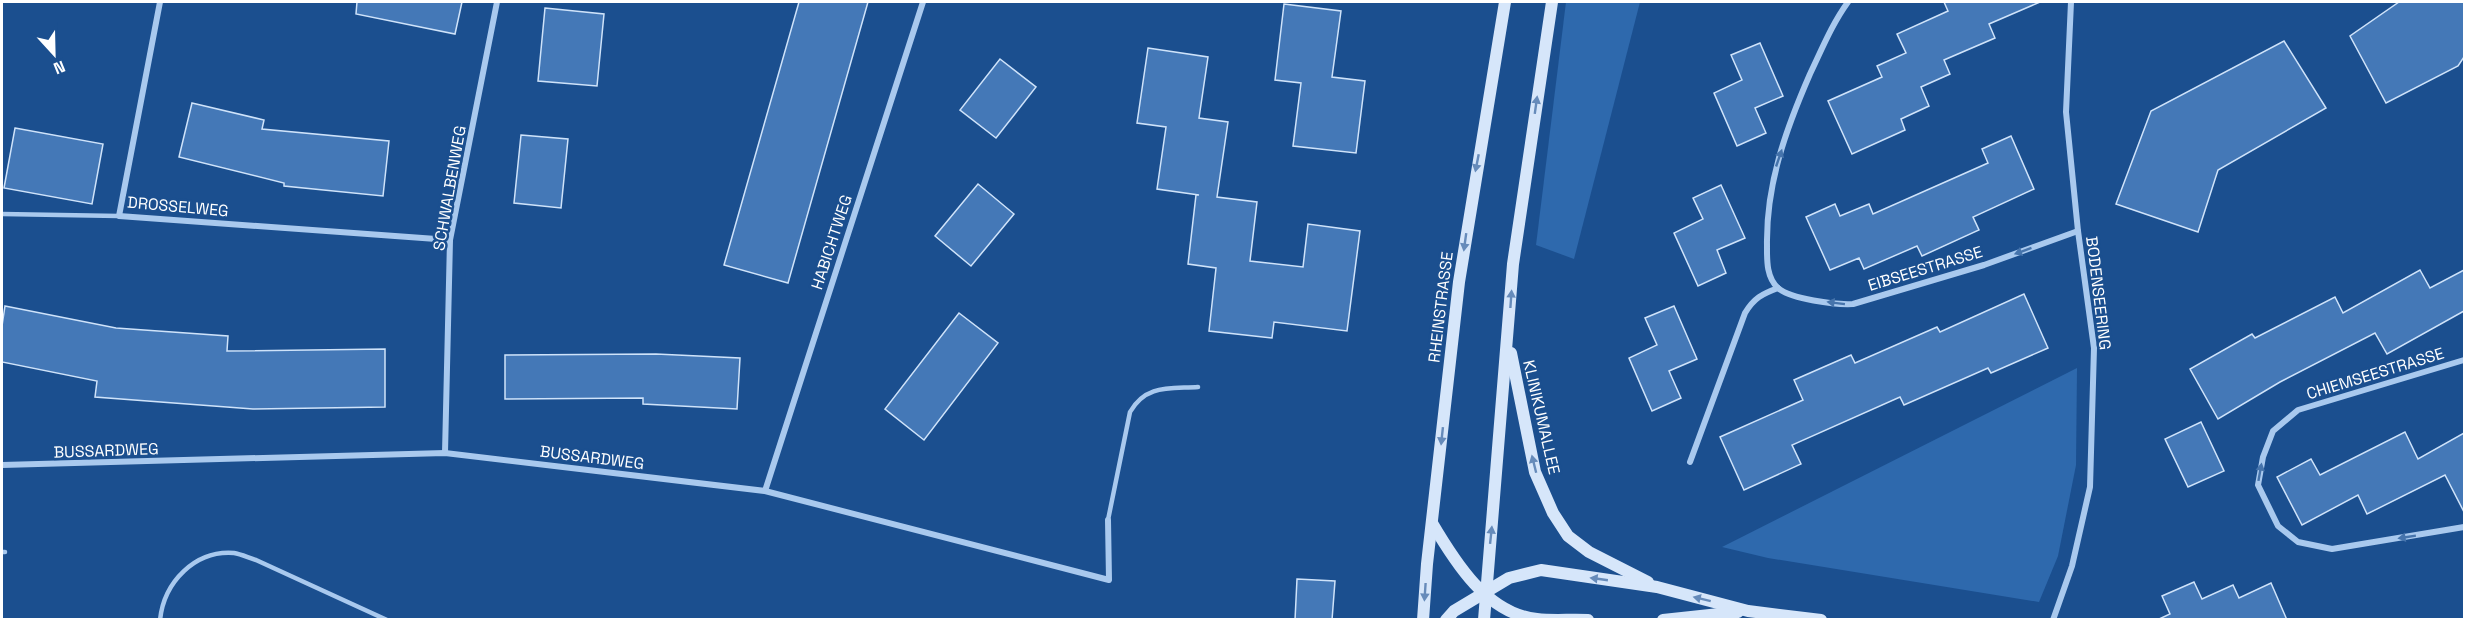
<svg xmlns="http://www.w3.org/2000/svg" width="2466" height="621" font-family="'Space Grotesk',sans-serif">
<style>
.green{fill:#2e69ad}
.building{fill:#4478b7;stroke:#cfe3fa;stroke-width:1.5}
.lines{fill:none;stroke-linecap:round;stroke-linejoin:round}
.lane{stroke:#a9c9ee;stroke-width:4.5}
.street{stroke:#a9c9ee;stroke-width:6}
.secondary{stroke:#d6e6fa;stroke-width:12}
.oneway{fill:#668bba}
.oneway2{fill:#4674ac}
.labels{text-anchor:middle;stroke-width:5;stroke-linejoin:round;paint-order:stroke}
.street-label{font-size:16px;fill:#fff;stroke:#1b4f8f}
</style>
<rect width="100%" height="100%" fill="#1b4f8f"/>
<g class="green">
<polygon points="1566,2 1640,2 1574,259 1536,245"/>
<polygon points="2077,368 2076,465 2058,556 2039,602 1768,558 1722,547"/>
</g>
<g class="building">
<polygon points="357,2 462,2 455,34 356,14"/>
<polygon points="799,2 868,2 788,283 724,265"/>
<polygon points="1944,2 2040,2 1989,24 1995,38 1944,60 1950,74 1921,87 1929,106 1901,119 1905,130 1852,154 1828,101 1882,77 1877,66 1906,53 1897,34 1948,11"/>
<polygon points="2399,2 2464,2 2464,57 2458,66 2386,103 2350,36"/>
<polygon points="1284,4 1341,11 1332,77 1365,81 1356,153 1293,146 1301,83 1275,80"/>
<polygon points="545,8 604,14 597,86 538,81"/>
<polygon points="2284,41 2326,108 2218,170 2198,232 2116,204 2151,111"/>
<polygon points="1760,43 1783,96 1755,108 1766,133 1737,146 1714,93 1742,80 1731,55"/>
<polygon points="1148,48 1208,57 1199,118 1228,122 1217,197 1257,202 1250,261 1303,267 1308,224 1360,231 1347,331 1274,322 1272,338 1209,331 1216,268 1188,264 1196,195 1199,195 1157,189 1166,127 1137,123"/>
<polygon points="1000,59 1036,87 996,138 960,110"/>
<polygon points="192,103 264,120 262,129 389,141 383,196 284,186 284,183 179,157"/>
<polygon points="15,128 103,144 92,204 4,188"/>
<polygon points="521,135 568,139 561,208 514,203"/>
<polygon points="2011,136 2034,189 1973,217 1979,230 1922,256 1917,246 1864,269 1859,258 1830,270 1806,217 1835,204 1840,216 1869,204 1873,214 1988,163 1982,149"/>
<polygon points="978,184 1014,214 971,266 935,236"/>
<polygon points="1721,185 1745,238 1717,250 1726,273 1698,286 1674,233 1703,219 1693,198"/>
<polygon points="2420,270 2430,288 2464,270 2464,311 2387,354 2375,333 2280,382 2218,419 2190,369 2252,334 2255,338 2335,297 2343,313"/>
<polygon points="2024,294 2048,348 1991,373 1988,368 1904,405 1900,397 1792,445 1801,464 1744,490 1720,437 1803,400 1794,380 1851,355 1855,363 1937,327 1940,332"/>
<polygon points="5,306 116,328 228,336 227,351 385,349 385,407 253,409 95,397 97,381 2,362 2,326"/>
<polygon points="1674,306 1697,359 1669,371 1681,398 1652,411 1629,358 1657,345 1645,318"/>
<polygon points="959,313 998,343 924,440 885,409"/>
<polygon points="656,354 740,358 737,409 643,404 643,398 505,399 505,355"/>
<polygon points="2201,422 2224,471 2188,487 2165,439"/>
<polygon points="2405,432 2418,459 2464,433 2464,512 2445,475 2367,514 2358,495 2302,525 2277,477 2311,459 2320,475"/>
<polygon points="1297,579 1335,581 1332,620 1295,620"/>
<polygon points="2194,582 2202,599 2233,585 2239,598 2271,583 2287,620 2157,620 2170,614 2162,596"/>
</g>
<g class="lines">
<g class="lane">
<polyline points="2,214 119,216"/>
<path d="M1108,520L1130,412C1146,384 1170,389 1198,387"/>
<polyline points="2,552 5,552"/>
<path d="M160,620C164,582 195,550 234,553C241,554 249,558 256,560L387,620"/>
</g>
<g class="street">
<polyline points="160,2 119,216 450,240"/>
<path d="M1848,2C1832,24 1822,49 1810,74C1786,129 1766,184 1767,245C1767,259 1766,277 1778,288C1791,299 1835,305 1853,304L1984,265L2078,231"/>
<polyline points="2464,360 2298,410 2273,431 2263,457 2258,485 2278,526 2298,542 2332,549 2464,527"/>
<polyline points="445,453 450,240 497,2"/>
<path d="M1690,462L1745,313C1754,298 1762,294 1778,288"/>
<polyline points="2,465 445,453 765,491 1109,580 1108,520"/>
<polyline points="765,491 923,2"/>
<polyline points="2053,620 2072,566 2090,487 2094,348 2078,231 2066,112 2071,2"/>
</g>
<g class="secondary">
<polyline points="1511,353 1535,472 1553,513 1568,536 1589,552 1648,582"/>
<path d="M1432,523C1455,562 1487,614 1537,619C1554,621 1571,619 1588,620"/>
<polyline points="1423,620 1427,564 1459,282 1505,2"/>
<polyline points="1446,620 1454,611 1509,578 1541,570 1657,587 1748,611 1821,620"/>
<polyline points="1484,620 1513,264 1552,2"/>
<polyline points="1663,620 1738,612"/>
</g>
</g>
<defs><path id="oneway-solid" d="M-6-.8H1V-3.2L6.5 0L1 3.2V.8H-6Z" transform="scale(1.5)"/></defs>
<g class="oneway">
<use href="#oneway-solid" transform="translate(1536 105) rotate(-82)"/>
<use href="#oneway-solid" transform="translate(1477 163) rotate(101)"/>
<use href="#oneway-solid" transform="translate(1465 242) rotate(98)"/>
<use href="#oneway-solid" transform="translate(1511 299) rotate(-86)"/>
<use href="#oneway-solid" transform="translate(1442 436) rotate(96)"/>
<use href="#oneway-solid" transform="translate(1534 464) rotate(-104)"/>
<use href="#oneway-solid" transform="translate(1491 535) rotate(-84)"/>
<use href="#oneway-solid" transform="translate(1599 579) rotate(-172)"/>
<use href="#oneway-solid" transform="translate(1425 592) rotate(94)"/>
<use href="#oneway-solid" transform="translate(1702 599) rotate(-166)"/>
</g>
<g class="oneway2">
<use href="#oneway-solid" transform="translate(1779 158) rotate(-71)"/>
<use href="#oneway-solid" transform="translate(2023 251) rotate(160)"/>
<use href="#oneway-solid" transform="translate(1836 303) rotate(-173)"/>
<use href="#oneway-solid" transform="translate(2260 472) rotate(-80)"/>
<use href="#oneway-solid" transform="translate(2407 537) rotate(171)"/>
</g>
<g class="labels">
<g class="street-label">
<text transform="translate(449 188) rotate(-80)" y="6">SCHWALBENWEG</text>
<text transform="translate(178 206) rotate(5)" y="6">DROSSELWEG</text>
<text transform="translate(831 242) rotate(-72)" y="6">HABICHTWEG</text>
<text transform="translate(1925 268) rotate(-17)" y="6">EIBSEESTRASSE</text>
<text transform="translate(2099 293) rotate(83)" y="6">BODENSEERING</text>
<text transform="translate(1440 307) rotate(-83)" y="6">RHEINSTRASSE</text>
<text transform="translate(2375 373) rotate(-17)" y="6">CHIEMSEESTRASSE</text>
<text transform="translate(1542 417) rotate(77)" y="6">KLINIKUMALLEE</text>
<text transform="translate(106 450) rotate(-2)" y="6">BUSSARDWEG</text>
<text transform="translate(592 457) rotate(7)" y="6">BUSSARDWEG</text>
</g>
</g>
<rect width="2466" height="621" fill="none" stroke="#ffffff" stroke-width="6"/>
<g transform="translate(54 54) rotate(158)" stroke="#1b4f8f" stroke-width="4.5" paint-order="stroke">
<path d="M0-4.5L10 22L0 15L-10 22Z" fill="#ffffff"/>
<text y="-9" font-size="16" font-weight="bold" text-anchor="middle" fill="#ffffff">N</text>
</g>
</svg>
